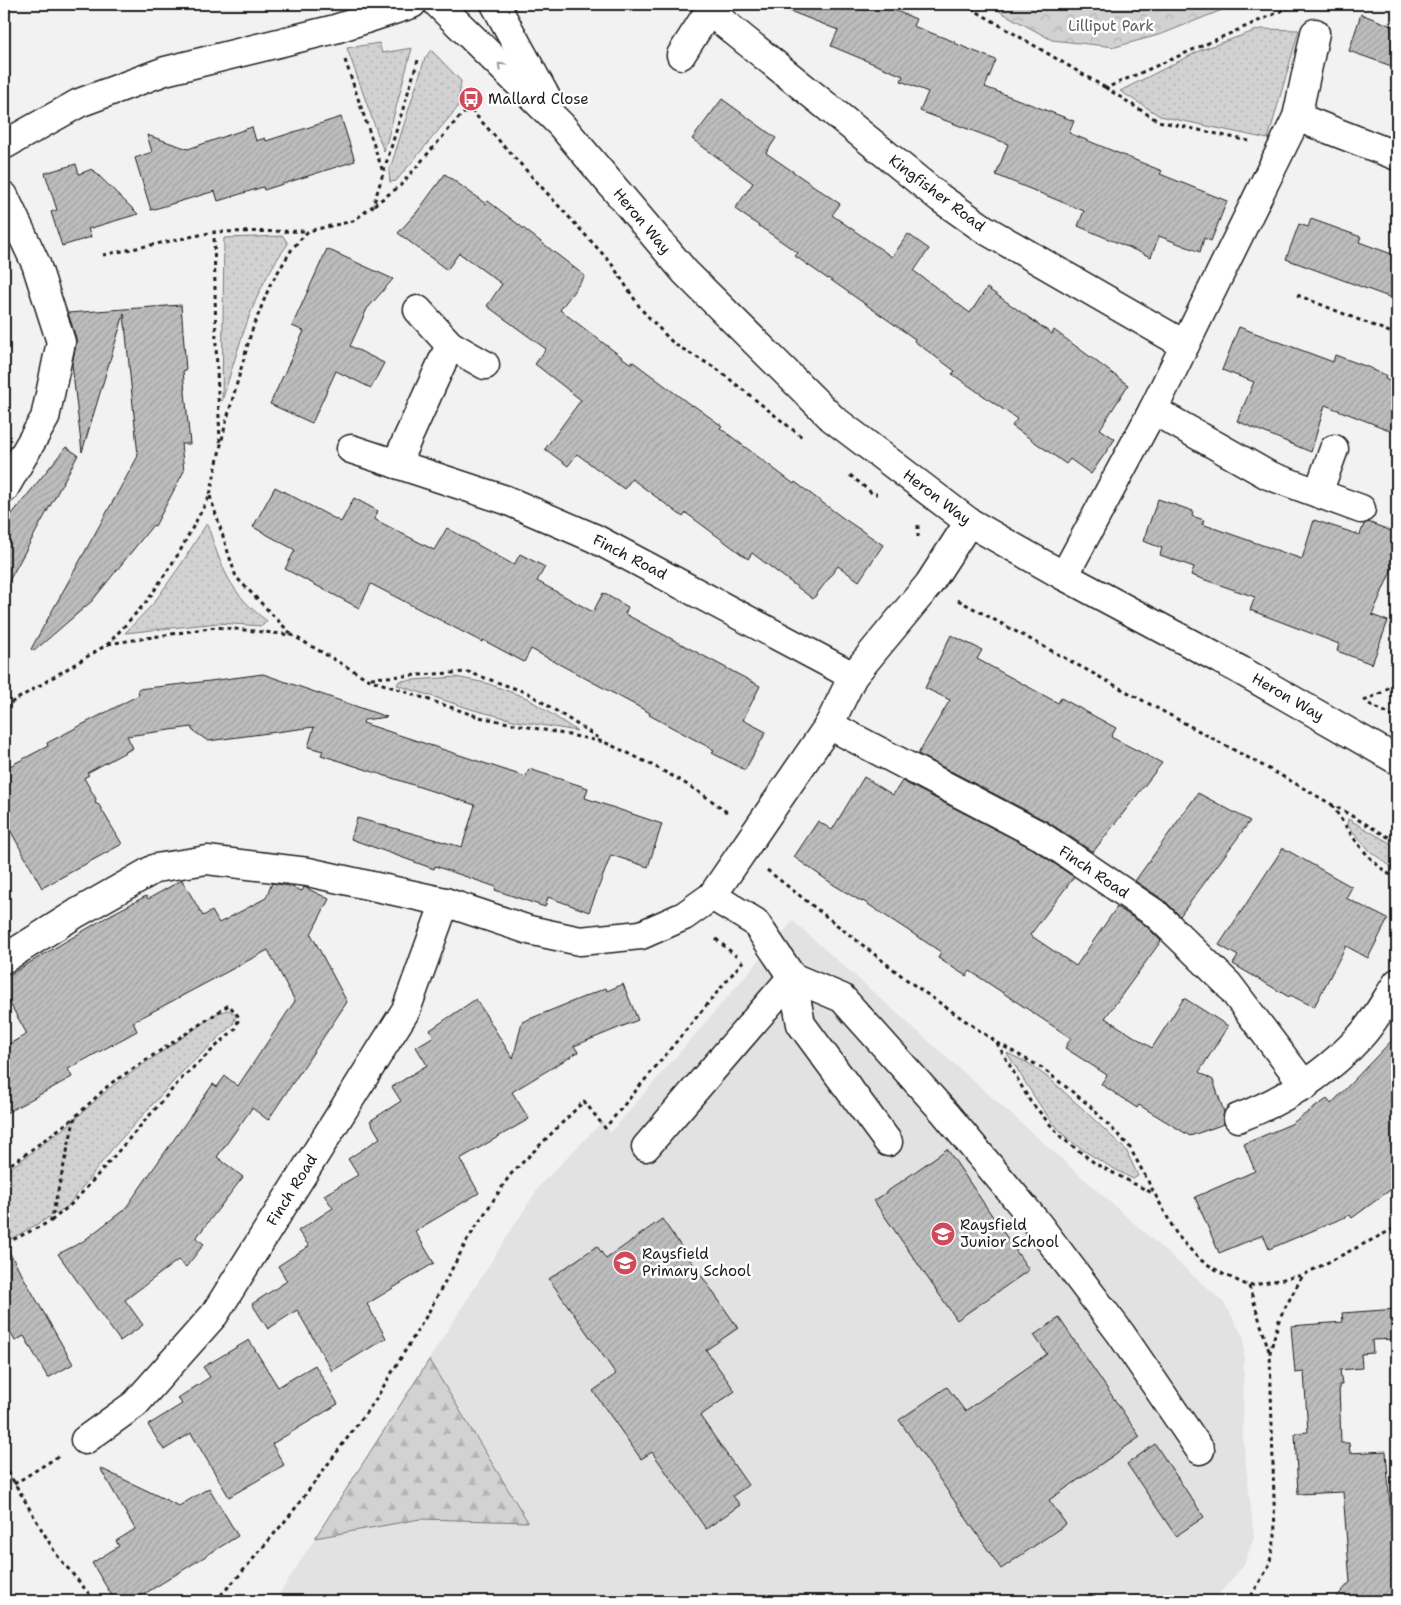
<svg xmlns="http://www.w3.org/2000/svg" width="1401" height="1605" font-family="'Shantell Sans',sans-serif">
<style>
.built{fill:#e2e2e2}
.grass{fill:url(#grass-dots);stroke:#777}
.forest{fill:url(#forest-firs);stroke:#777}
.park{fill:url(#park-crowns);stroke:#777}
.building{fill:url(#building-hatch);stroke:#1c1c1c}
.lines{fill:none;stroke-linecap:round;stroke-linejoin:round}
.minor-casing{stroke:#1c1c1c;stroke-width:31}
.path{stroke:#1c1c1c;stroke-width:3;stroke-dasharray:4 4;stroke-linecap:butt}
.minor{stroke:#fff;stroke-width:28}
.oneway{stroke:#999}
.labels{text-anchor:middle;stroke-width:5;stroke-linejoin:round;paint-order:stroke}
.park-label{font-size:15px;fill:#5c5c5c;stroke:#fff}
.poi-label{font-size:15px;fill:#1c1c1c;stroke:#fff;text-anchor:start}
.street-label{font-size:15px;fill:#1c1c1c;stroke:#fff}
</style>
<defs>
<pattern id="grass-dots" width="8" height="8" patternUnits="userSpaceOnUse" patternTransform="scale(1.25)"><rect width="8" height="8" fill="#d2d2d2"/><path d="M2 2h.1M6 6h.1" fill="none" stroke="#b4b4b4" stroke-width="1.8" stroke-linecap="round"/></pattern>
<pattern id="forest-firs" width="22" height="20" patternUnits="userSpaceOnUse" patternTransform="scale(1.25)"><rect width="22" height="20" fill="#d2d2d2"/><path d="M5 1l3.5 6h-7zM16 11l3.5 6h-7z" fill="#b4b4b4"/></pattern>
<pattern id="park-crowns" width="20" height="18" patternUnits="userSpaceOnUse" patternTransform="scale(1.25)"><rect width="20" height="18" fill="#d2d2d2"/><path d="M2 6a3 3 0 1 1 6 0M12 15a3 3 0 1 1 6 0" fill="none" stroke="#b4b4b4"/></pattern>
<pattern id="building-hatch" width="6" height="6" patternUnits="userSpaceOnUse" patternTransform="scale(1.25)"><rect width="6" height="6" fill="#bdbdbd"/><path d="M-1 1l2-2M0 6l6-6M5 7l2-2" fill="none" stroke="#a2a2a2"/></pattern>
</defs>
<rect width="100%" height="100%" fill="#f2f2f2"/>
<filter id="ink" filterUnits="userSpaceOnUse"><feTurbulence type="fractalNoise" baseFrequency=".02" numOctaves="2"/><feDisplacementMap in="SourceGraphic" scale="10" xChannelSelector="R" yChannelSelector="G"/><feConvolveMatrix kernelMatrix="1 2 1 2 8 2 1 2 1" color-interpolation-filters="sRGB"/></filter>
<g filter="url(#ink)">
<polygon class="built" points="793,921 1224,1303 1244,1338 1243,1438 1254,1537 1244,1565 1213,1601 275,1601 540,1185 603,1121 610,1133"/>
<g class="grass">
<polygon points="1260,29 1299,30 1268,139 1160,116 1120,91 1201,50"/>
<polygon points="379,43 382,53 412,48 384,152 347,48"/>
<polygon points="431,50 461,81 458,107 396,181 390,182 389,172 425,58"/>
<path d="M283,236L288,244C253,289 239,347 222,401L224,238Z"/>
<path d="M207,523C221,566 229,593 267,621L262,626L218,623L125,633L153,604L182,563Z"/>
<polygon points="456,677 486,683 527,698 577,731 517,721 474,710 397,685 399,681"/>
<polygon points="1348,819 1397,847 1397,871 1371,852 1347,825"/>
<polygon points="229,1010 236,1015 233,1024 181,1073 112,1149 67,1207 4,1243 4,1173 67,1126 111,1087 219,1012"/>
<path d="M1007,1053L1028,1063L1051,1080L1085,1111L1126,1150L1138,1176L1133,1179C1112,1168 1085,1153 1067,1138C1044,1117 1024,1079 1007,1053Z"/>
</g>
<polygon class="forest" points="429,1360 528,1522 420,1519 315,1538"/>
<polygon class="park" points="986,4 1237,4 1162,34 1115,47 1052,40"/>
<g class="building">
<polygon points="777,4 879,4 916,19 913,26 955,42 954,43 996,60 985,87 1074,121 1069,133 1162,171 1160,174 1227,201 1211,241 1204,238 1200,252 1159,236 1151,257 1078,226 1084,211 996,175 1008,144 920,111 928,92 901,81 903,76 831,46 838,30 777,6"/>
<polygon points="1361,14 1397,28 1397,68 1349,51"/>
<polygon points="722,99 776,138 766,153 840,204 832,215 892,257 908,234 929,249 914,271 970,313 987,288 1052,334 1054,330 1128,385 1100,429 1115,439 1091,474 1070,459 1066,464 1012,426 1017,419 952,374 955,371 914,341 915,339 828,278 828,279 795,256 798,253 735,209 753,183 692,139"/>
<polygon points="341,117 355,161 264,190 263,187 218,201 215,191 151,210 135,158 152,152 147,135 188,149 252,127 256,141 265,138 266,141"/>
<polygon points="76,164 79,174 92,169 138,214 88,229 91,237 62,246 51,212 57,210 45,173"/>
<polygon points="445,174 486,204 488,201 585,276 560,310 631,364 632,361 692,406 693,405 722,426 720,428 794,484 795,482 843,518 883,545 859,581 838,566 813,599 752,553 748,559 686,513 683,517 632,479 624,489 577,454 568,466 545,449 581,400 535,364 546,349 487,306 502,284 459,253 447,270 398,233 417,212"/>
<polygon points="1311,219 1361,237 1359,242 1397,256 1397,300 1286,259 1299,224 1308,227"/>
<polygon points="327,249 393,279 367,309 350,346 384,363 371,388 336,371 312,423 270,404 304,331 292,326"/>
<polygon points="181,305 186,370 183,371 190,444 181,444 184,471 155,526 153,525 92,601 34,651 31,649 138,456 124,314 82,452 72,364 76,345 76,338 68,313"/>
<polygon points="1239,327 1333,362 1335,355 1373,369 1372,370 1386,375 1385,379 1397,384 1397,433 1325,405 1311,452 1237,421 1254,382 1222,370"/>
<polygon points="66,447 78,455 4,590 4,524"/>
<polygon points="275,487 341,522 354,498 378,511 374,519 434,550 447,528 514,565 520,554 545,567 537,581 593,612 603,593 628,607 625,614 760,686 743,720 766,732 745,770 712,753 714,750 649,715 650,713 531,649 524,662 483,640 482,642 371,584 359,608 285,569 295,550 253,527"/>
<polygon points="1158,499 1193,511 1192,516 1204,520 1202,524 1302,559 1314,520 1360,535 1364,524 1368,522 1397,533 1397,557 1372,615 1388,621 1372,664 1337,651 1339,644 1250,610 1255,597 1191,575 1194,567 1160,555 1162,548 1143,541"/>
<polygon points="951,635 982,650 977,659 1058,703 1061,698 1116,728 1111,737 1162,763 1093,852 1048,822 918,754 950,700 925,688"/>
<polygon points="263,674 387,717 364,720 363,723 526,777 529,769 560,779 588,788 585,798 662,824 648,867 611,855 589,912 548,897 545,907 495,890 496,887 435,866 434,869 351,839 357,818 462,847 475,805 321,755 323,751 308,747 314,727 208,741 192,730 192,727 127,736 133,748 87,773 89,775 84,778 96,799 95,803 99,805 122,844 42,888 4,819 4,769 48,746 47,743 139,695 138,689 210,681"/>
<polygon points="864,777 893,795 902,781 1033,849 1074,877 1030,935 1076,966 1117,907 1146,926 1161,941 1105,1018 1152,1048 1184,998 1228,1026 1199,1072 1213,1080 1224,1112 1223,1116 1224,1124 1190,1136 1139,1105 1137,1108 1101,1084 1107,1075 1065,1048 1071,1038 970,971 966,976 938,958 941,952 863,901 862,902 834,885 794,857 818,821 832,830"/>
<polygon points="1198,793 1250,821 1180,916 1165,901 1135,881"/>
<polygon points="1283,848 1352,887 1346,898 1388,919 1368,958 1346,946 1314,1007 1290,995 1289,997 1233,964 1238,956 1219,945"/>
<polygon points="182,880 203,916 212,911 219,923 266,898 272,883 289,886 302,891 304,887 329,899 311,934 347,1002 268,1120 252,1108 217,1157 243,1177 196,1238 204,1244 186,1267 178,1260 125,1300 143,1325 120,1341 58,1254 82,1242 125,1209 213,1084 217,1087 225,1076 238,1086 295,1001 268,950 133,1022 137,1031 68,1069 72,1077 4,1114 4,1047 27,1034 4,993 4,978 112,914 146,896 148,899"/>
<polygon points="623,984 638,1020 574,1046 578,1052 512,1092 529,1119 460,1159 479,1193 415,1231 434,1263 367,1304 386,1338 332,1371 297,1310 268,1329 252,1304 287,1281 278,1266 309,1246 298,1231 333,1208 324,1195 358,1175 348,1159 380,1138 370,1121 401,1101 392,1087 427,1065 416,1047 434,1036 430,1030 476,999 513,1059 522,1022 606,988 607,991"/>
<polygon points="1397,1035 1397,1185 1352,1218 1350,1215 1269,1249 1263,1235 1219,1253 1195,1197 1255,1171 1244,1144 1291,1124 1327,1099 1331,1104"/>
<polygon points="947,1149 1029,1270 957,1320 874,1201"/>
<polygon points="662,1219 738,1328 706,1350 735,1391 700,1416 748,1485 733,1496 740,1505 706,1529 652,1452 641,1459 593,1391 616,1374 549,1279 597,1246 606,1259"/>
<polygon points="4,1243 73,1364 48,1378 24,1336 15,1341 4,1321"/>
<polygon points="1397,1309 1397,1339 1372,1340 1373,1353 1361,1354 1362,1368 1340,1370 1342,1385 1339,1385 1341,1443 1349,1443 1350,1453 1386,1451 1394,1560 1397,1559 1397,1601 1333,1601 1350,1582 1343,1492 1298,1494 1295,1433 1308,1432 1304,1372 1295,1373 1291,1326 1343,1322 1342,1313"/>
<polygon points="1059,1318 1140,1437 1049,1500 1066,1524 1001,1569 899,1420 947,1387 965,1411 1047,1354 1034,1335"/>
<polygon points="249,1340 278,1387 315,1365 338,1404 272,1444 284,1465 229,1497 191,1433 164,1450 148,1425 182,1404 178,1398 210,1377 203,1367"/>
<polygon points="1155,1444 1204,1517 1176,1536 1127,1464"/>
<polygon points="100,1468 179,1506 209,1488 238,1536 133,1601 115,1601 92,1563 119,1546 116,1541 135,1529"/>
</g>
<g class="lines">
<defs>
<g id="minor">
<polyline points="438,4 561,125 685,272 832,418 969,522 1064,576 1240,670 1397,760"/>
<polyline points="495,4 547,99"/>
<polyline points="709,11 940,198 984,229 1185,345"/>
<polyline points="681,55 709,11 712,4"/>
<polyline points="1297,117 1397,156"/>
<polyline points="4,145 79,103 165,71 335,29 412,4"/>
<polyline points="4,196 36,264 61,342 45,418 4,489"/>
<polyline points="450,345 485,365"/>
<polyline points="1153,410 1268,475 1361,509"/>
<polyline points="351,449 506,500 594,538 853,676"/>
<polyline points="396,464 450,345 418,310"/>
<polyline points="1318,493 1334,449"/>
<polyline points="1064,576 1153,410 1297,117 1315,33"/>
<polyline points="829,725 1041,836 1156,914 1228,984 1305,1086"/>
<polyline points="712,896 755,922 792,977 801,1024 888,1142"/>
<polyline points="4,959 77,913 156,868 207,860 308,872 445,902 529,930 580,941 641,935 684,916 712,896 829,725 853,676 929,584 969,522"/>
<polyline points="792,977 842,998 945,1113 1037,1223 1121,1334 1200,1450"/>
<path d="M1238,1118C1285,1100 1326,1074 1360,1037C1375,1021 1385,1001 1397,983"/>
<polyline points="646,1147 792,977"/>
<polyline points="85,1440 135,1404 214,1315 406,1010 445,902"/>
</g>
</defs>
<use href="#minor" class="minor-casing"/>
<g class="path">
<polyline points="964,4 1106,88"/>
<polyline points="345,60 383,172"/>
<polyline points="471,110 611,263 641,309 674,344 717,369 802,437"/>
<polyline points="1249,141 1158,121 1106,88 1297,4"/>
<polyline points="374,205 400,186 462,114 471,110 471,99"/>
<polyline points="103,255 214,232"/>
<polyline points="1297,295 1397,335"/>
<polyline points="220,442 216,345 214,232 308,231"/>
<polyline points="850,475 873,494 877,494"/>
<polyline points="210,496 236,577 292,635"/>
<polyline points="918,525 918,539"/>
<polyline points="958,600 1291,781 1397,842"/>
<path d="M108,644L216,627L292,635L368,679L479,717L604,742C646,761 694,785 729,814"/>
<polyline points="371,678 468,672 528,693 600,739"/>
<polyline points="1364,701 1385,691 1397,677"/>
<polyline points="1369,704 1397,718"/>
<polyline points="4,707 108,644 148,600 179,553 210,495 225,426 251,333 270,285 292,249 308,231 353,221 373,206 418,60"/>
<path d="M1332,805C1349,832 1368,863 1397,879"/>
<polyline points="767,870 911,983 996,1042 1042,1068 1089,1105 1129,1146 1177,1235 1199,1259 1223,1274 1249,1286 1303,1275"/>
<polyline points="716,939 736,956"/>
<polyline points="997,1043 1030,1101 1061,1137 1096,1164 1154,1194"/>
<polyline points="4,1168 19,1159 75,1117 51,1221 4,1244"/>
<polyline points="51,1221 74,1202 183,1077 236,1028 239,1017 229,1005 110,1084 75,1117"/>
<polyline points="1249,1286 1269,1351"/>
<polyline points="4,1465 56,1554 95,1601"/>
<polyline points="14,1484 59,1456"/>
<polyline points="215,1601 237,1578 291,1514 374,1402 427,1315 468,1239 510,1175 584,1101 605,1128 743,961"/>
<polyline points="1245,1601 1250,1598 1269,1566 1275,1537 1270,1352 1280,1317 1303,1275 1397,1227"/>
</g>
<use href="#minor" class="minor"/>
</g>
<defs><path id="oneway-chevron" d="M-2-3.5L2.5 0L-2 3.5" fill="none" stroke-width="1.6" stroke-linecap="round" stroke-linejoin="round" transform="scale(1.25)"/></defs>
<use class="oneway" href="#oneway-chevron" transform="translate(501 66) rotate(-136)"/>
</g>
<defs>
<symbol id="bus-disc" viewBox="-11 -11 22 22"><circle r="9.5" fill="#d1495b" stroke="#fff"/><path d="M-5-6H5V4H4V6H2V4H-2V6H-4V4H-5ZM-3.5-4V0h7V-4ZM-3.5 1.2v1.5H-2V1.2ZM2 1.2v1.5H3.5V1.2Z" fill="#fff"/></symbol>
<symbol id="school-disc" viewBox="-11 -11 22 22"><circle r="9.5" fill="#d1495b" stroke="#fff"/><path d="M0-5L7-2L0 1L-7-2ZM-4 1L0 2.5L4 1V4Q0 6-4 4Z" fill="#fff"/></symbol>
</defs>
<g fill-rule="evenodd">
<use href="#bus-disc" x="457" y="85" width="28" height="28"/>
<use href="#school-disc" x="929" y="1220" width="28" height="28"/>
<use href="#school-disc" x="611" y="1249" width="28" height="28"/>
</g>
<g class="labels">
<g class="park-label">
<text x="1111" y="31">Lilliput Park</text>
</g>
<g class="poi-label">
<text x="488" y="104">Mallard Close</text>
<text x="960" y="1230">Raysfield<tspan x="960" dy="17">Junior School</tspan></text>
<text x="642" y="1259">Raysfield<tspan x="642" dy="17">Primary School</tspan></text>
</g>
<g class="street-label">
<text transform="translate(937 193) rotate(37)" y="5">Kingfisher Road</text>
<text transform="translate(642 221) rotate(50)" y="5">Heron Way</text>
<text transform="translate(937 497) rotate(37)" y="5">Heron Way</text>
<text transform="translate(630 557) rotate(27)" y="5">Finch Road</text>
<text transform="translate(1288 697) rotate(30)" y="5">Heron Way</text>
<text transform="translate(1094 872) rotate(34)" y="5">Finch Road</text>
<text transform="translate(292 1190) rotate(-58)" y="5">Finch Road</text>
</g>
</g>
<rect width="1401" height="1605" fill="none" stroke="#fff" stroke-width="20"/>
<rect x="10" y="10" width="1381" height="1585" fill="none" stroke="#1c1c1c" stroke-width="2" filter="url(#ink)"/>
</svg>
